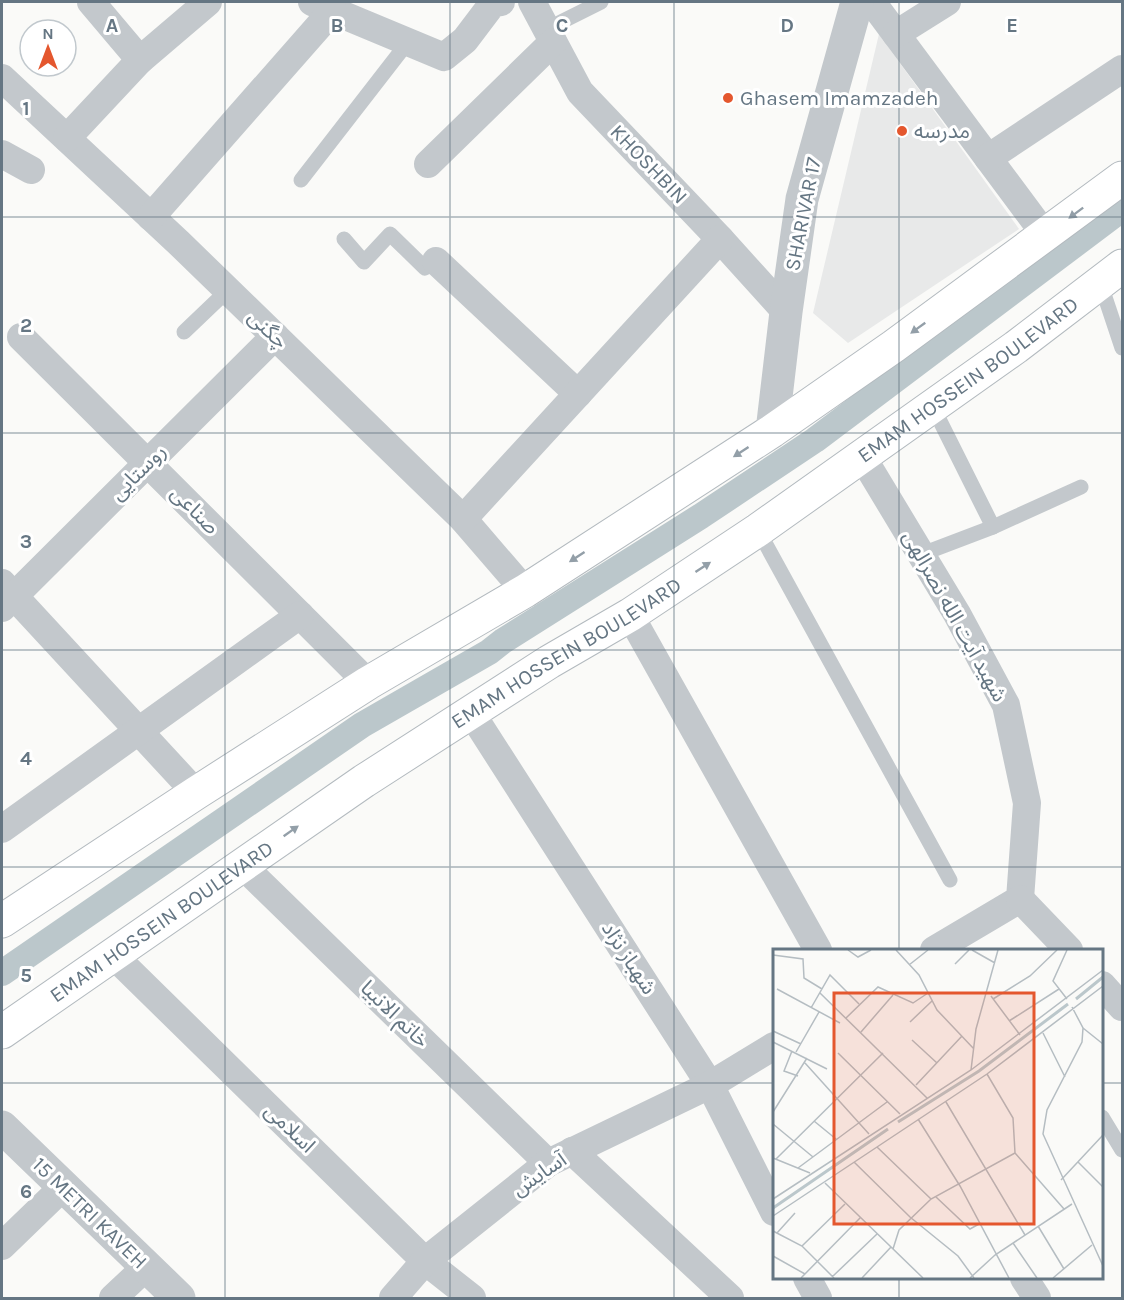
<svg xmlns="http://www.w3.org/2000/svg" width="1124" height="1300" font-family="Karla,'Noto Sans Arabic',sans-serif">
<style>
.built{fill:#e8e9e9}
.lines{fill:none;stroke-linecap:round;stroke-linejoin:round}
.canal{stroke:#bbc7cb;stroke-width:26}
.secondary-casing{stroke:#b3babf;stroke-width:35}
.service{stroke:#c3c8cc;stroke-width:15}
.minor{stroke:#c3c8cc;stroke-width:28}
.tertiary{stroke:#c3c8cc;stroke-width:33}
.secondary{stroke:#fff;stroke-width:33}
.oneway{fill:#939fa8}
.grid{fill:none;stroke:#657683;stroke-width:1.5;stroke-opacity:0.55}
.poi-dot{fill:#e4572e;stroke:#fff;stroke-width:2}
.labels{text-anchor:middle;stroke-width:6;stroke-linejoin:round;paint-order:stroke}
.poi-label{font-size:21px;fill:#657683;stroke:#fff;text-anchor:start}
.street-label{font-size:21px;fill:#657683;stroke:#fff}
.inset-river{fill:none;stroke:#bbc7cb;stroke-width:3}
.inset-road{fill:none;stroke:#b5bdc2;stroke-width:1.5}
.view{fill:#e4572e;fill-opacity:0.15;stroke:#e4572e;stroke-width:3}
.inset-edge{fill:none;stroke:#657683;stroke-width:3}
.grid-label{font-size:20px;text-anchor:middle;font-weight:bold;fill:#657683;stroke:#fff;stroke-width:6;stroke-linejoin:round;paint-order:stroke}
</style>
<rect width="100%" height="100%" fill="#fafaf8"/>
<polygon class="built" points="879,34 1019,229 848,343 813,313"/>
<g class="lines">
<polyline class="canal" points="2,973 362,725 489,652 503,641 701,516 815,440 1122,209"/>
<defs>
<g id="secondary">
<polyline points="2,921 196,793 368,683 525,591 772,431 894,346 1122,178"/>
<path id="s1" d="M2,1032L364,781L549,662L630,615L758,530L1016,347L1122,266"/>
</g>
</defs>
<use href="#secondary" class="secondary-casing"/>
<g class="service">
<polyline points="547,29 601,2"/>
<polyline points="301,180 408,42"/>
<polyline points="344,239 364,262 390,234 425,268 436,261"/>
<polyline points="1100,282 1122,348"/>
<polyline points="184,332 228,290"/>
<polyline points="933,407 993,527"/>
<polyline points="758,530 950,880"/>
<polyline points="922,554 993,527 1081,487"/>
<polyline points="1102,1117 1122,1150"/>
</g>
<g class="minor">
<polyline points="91,2 140,60"/>
<polyline points="312,2 444,57 465,40 493,3 501,2"/>
<polyline points="532,2 580,92 720,239 786,312"/>
<polyline points="872,2 1046,236"/>
<polyline points="896,34 947,2"/>
<polyline points="2,78 179,243 463,519 525,591"/>
<polyline points="67,138 140,60 208,2"/>
<polyline points="2,154 31,170"/>
<polyline points="988,158 1122,69"/>
<polyline points="428,164 553,42"/>
<polyline points="151,217 333,10"/>
<polyline points="436,261 578,394"/>
<polyline points="21,337 368,683"/>
<polyline points="863,458 957,614 1006,705 1027,803 1020,899 934,950"/>
<polyline points="463,519 720,239"/>
<polyline points="2,583 196,793"/>
<polyline points="2,608 275,336"/>
<polyline points="630,615 818,950"/>
<polyline points="470,711 710,1085 774,1212"/>
<polyline points="2,829 300,615"/>
<polyline points="242,865 548,1163"/>
<polyline points="1020,899 1069,950"/>
<polyline points="112,954 425,1261 472,1298"/>
<polyline points="1102,985 1122,1007"/>
<polyline points="572,1151 730,1298"/>
<polyline points="2,1246 63,1187"/>
<polyline points="807,1278 818,1298"/>
<polyline points="1024,1278 1037,1298"/>
<polyline points="113,1298 146,1267"/>
<polyline points="393,1298 425,1261 548,1163 710,1085 774,1046"/>
</g>
<g class="tertiary">
<polyline points="772,431 786,312 802,199 857,2"/>
<polyline points="2,1127 179,1298"/>
</g>
<use href="#secondary" class="secondary"/>
</g>
<defs><path id="oneway-solid" d="M-6-.8H1V-3.2L6.5 0L1 3.2V.8H-6Z" transform="scale(1.5)"/></defs>
<g class="oneway">
<use href="#oneway-solid" transform="translate(1076 213) rotate(143)"/>
<use href="#oneway-solid" transform="translate(918 328) rotate(144)"/>
<use href="#oneway-solid" transform="translate(741 452) rotate(147)"/>
<use href="#oneway-solid" transform="translate(577 557) rotate(147)"/>
<use href="#oneway-solid" transform="translate(703 567) rotate(-33)"/>
<use href="#oneway-solid" transform="translate(291 831) rotate(-35)"/>
</g>
<path class="grid" d="M225,2V1298M450,2V1298M674,2V1298M899,2V950M2,217H1122M2,433H1122M2,650H1122M2,867H1122M2,1083H774M1102,1083H1122M899,1278V1298"/>
<g class="poi-dot">
<circle cx="728" cy="98" r="6"/>
<circle cx="902" cy="131" r="6"/>
</g>
<g class="labels">
<g class="poi-label">
<text x="740" y="105">Ghasem Imamzadeh</text>
<text x="914" y="138">مدرسه</text>
</g>
<g class="street-label">
<text transform="translate(649 164) rotate(46)" y="7">KHOSHBIN</text>
<text transform="translate(803 214) rotate(-79)" y="7">SHARIVAR 17</text>
<text transform="translate(268 329) rotate(44)" y="7">چگنی</text>
<text dy="7" stroke="none"><textPath href="#s1" startOffset="1166">EMAM HOSSEIN BOULEVARD</textPath></text>
<text transform="translate(138 472) rotate(-45)" y="7">روستایی</text>
<text transform="translate(195 510) rotate(45)" y="7">صناعی</text>
<text transform="translate(955 616) rotate(61)" y="7">شهید آیت الله نصرالهی</text>
<text dy="7" stroke="none"><textPath href="#s1" startOffset="680">EMAM HOSSEIN BOULEVARD</textPath></text>
<text dy="7" stroke="none"><textPath href="#s1" startOffset="194">EMAM HOSSEIN BOULEVARD</textPath></text>
<text transform="translate(629 958) rotate(57)" y="7">شهباز نژاد</text>
<text transform="translate(395 1014) rotate(44)" y="7">خاتم الانبیا</text>
<text transform="translate(290 1128) rotate(44)" y="7">اسلامی</text>
<text transform="translate(539 1174) rotate(-34)" y="7">آسایش</text>
<text transform="translate(90 1213) rotate(44)" y="7">15 METRI KAVEH</text>
</g>
</g>
<g transform="translate(773 949)">
<rect width="330" height="330" fill="#fafaf8"/>
<path class="inset-river" d="M303,50L330,28M125,173L206,122L295,55M0,259L115,180"/>
<path class="inset-road" d="M75,1L85,8L98,1M123,1L146,26L164,61L201,100M199,1L222,14M294,1L280,32L294,50M0,6L30,10L31,29L49,40M182,15L196,1M136,16L155,1M4,40L67,74M47,44L154,149M218,47L247,86M220,50L257,27L284,1M299,58L310,79L309,93L274,161L270,185L330,317M38,59L57,26L86,55M73,69L105,38L140,54L155,44M236,72L286,40M137,73L159,52M310,79L330,95M0,82L28,95M88,83L120,46M270,84L292,128M139,91L164,114M0,93L54,120M19,102L11,122L25,127M23,103L46,63M65,104L127,165M32,114L96,185M198,121L203,80L225,1M143,136L189,87M173,153L252,286M0,163L34,109M145,170L187,237L236,329M41,172L63,190M0,175L40,208M104,198L158,250M242,204L291,260M0,209L37,224M3,210L110,104M81,213L137,268L185,307L201,329M305,213L330,238M25,219L114,153M288,231L330,186M52,234L150,329M163,248L197,280L206,275M0,250L198,121L330,21M0,267L214,125L330,37M265,277L291,320M0,282L29,297L61,329M4,284L22,264M240,294L264,329M29,297L72,255M120,300L126,281L158,250L242,204L240,169L214,125M0,307L32,325M59,328L104,285M28,329L87,269M89,329L118,298M197,329L222,306L299,255M280,329L319,296"/>
<path class="view" d="M61,44H261V275H61Z"/>
<rect width="330" height="330" class="inset-edge"/>
</g>
<g class="grid-label">
<text x="112" y="32">A</text>
<text x="337" y="32">B</text>
<text x="562" y="32">C</text>
<text x="787" y="32">D</text>
<text x="1012" y="32">E</text>
<text x="26" y="115">1</text>
<text x="26" y="332">2</text>
<text x="26" y="548">3</text>
<text x="26" y="765">4</text>
<text x="26" y="982">5</text>
<text x="26" y="1198">6</text>
</g>
<rect width="1124" height="1300" fill="none" stroke="#657683" stroke-width="6"/>
<g transform="translate(48 48)"><circle r="28" fill="#ffffff" stroke="#c1c8cd" stroke-width="1.5"/>
<path d="M0-4.5L10 22L0 15L-10 22Z" fill="#e4572e"/>
<text y="-9" font-size="16" font-weight="bold" text-anchor="middle" fill="#657683">N</text>
</g>
</svg>
